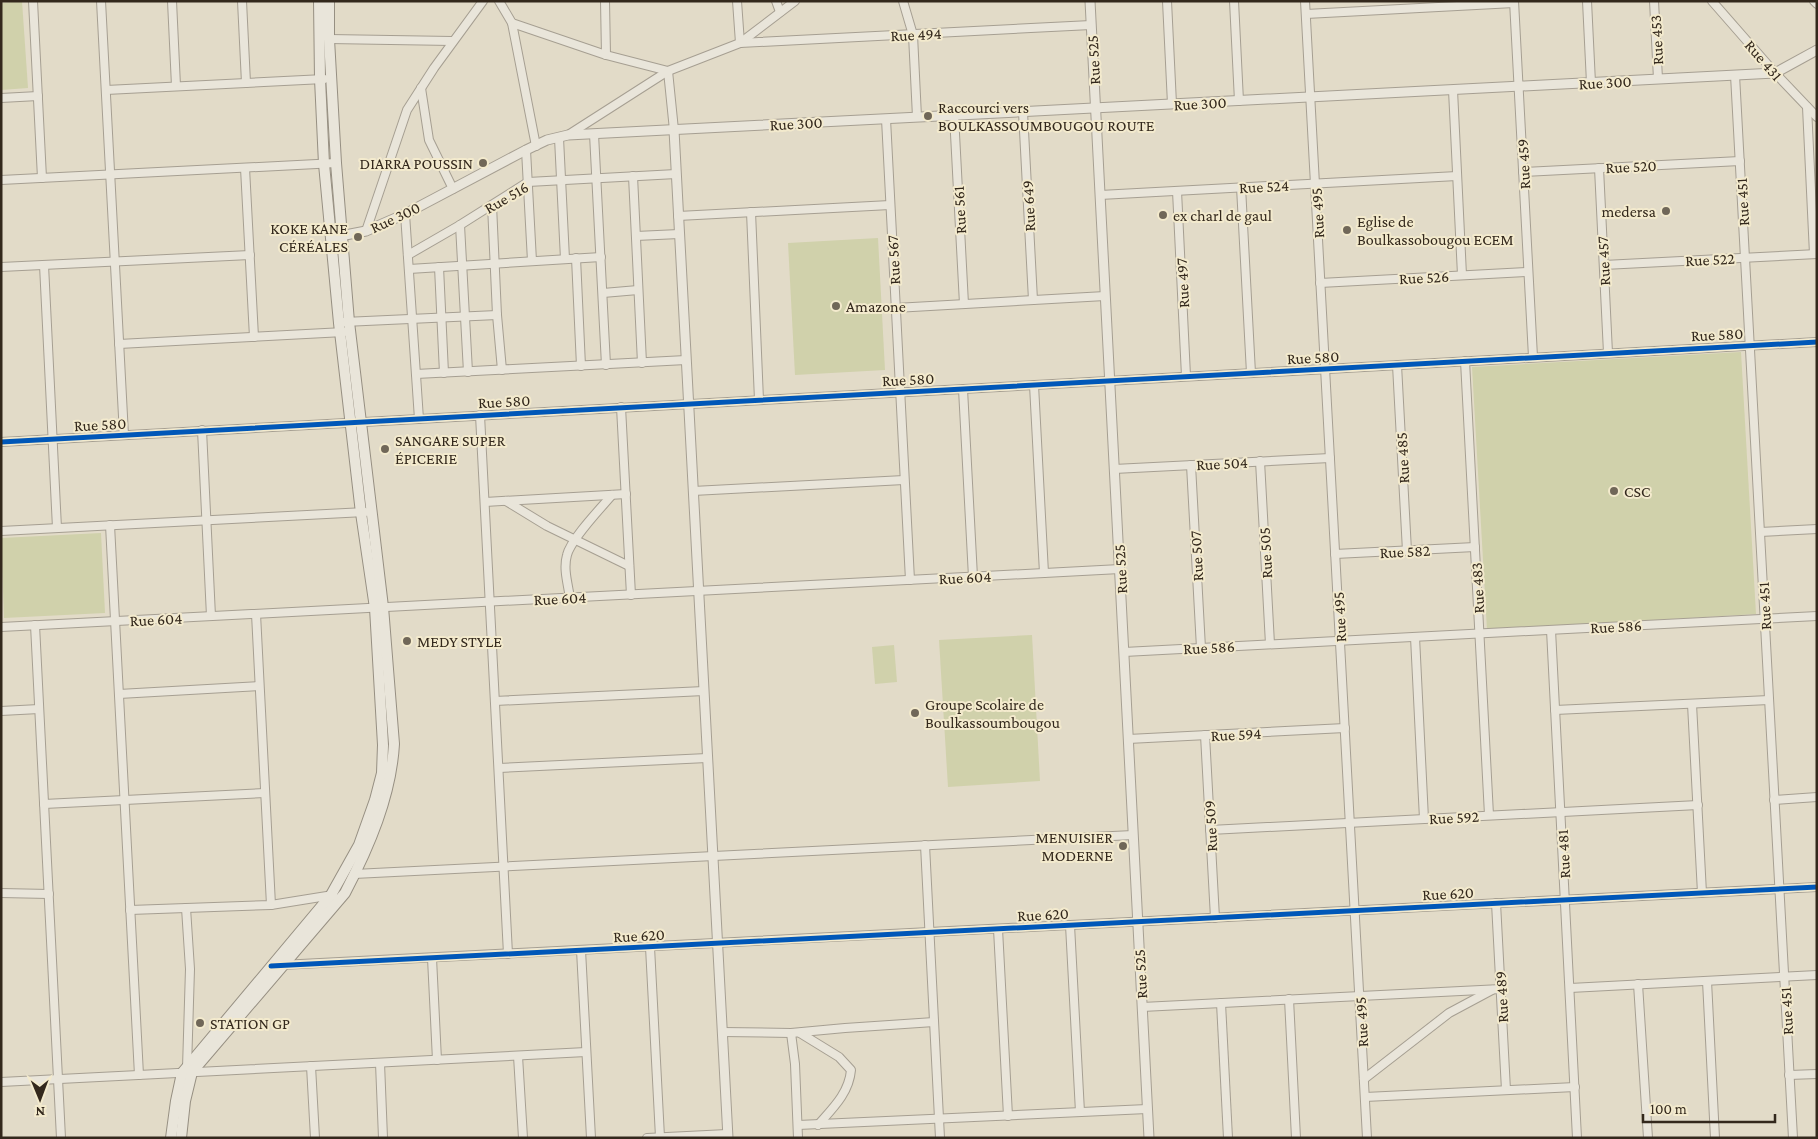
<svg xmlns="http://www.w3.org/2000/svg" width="1818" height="1139" font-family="'Crimson Pro',serif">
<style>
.green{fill:#d0d1ab}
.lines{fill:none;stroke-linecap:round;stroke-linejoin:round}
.minor-casing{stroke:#a69f92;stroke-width:10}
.tertiary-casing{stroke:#a69f92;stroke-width:11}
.secondary-casing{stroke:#968f82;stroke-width:12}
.minor{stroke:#e9e5da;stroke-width:8}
.tertiary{stroke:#e9e5da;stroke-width:9}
.secondary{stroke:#e9e5da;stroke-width:10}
.cycleway-casing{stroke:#f3eacd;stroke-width:8}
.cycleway{stroke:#0057b8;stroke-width:5}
.poi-dot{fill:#706758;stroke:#f3eacd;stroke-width:2}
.labels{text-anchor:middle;stroke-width:4;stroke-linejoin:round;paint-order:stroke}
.street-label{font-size:16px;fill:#33281c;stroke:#f3eacd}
.poi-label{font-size:16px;fill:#33281c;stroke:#f3eacd;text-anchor:start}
</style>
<rect width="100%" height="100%" fill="#e2dbc8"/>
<g class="green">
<polygon points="22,1 28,88 1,90 1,3"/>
<polygon points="878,238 885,370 795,375 788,243"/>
<polygon points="1741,352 1756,614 1487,630 1472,367"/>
<polygon points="101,533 105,613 4,618 1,538"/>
<polygon points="1032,635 1040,781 948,787 939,640"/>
<polygon points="894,645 897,682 875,684 872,647"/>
</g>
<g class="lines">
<defs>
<g id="minor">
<polyline points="33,1 42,178"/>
<polyline points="101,1 124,435"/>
<polyline points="172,1 176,86"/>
<polyline points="242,1 246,83"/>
<polyline points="499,1 512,23 606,55 668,71 674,130"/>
<polyline points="605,1 606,55"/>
<polyline points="737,1 740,43 1091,25"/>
<polyline points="776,1 780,12"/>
<polyline points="903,1 913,35 917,117"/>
<polyline points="1167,1 1172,104"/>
<polyline points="1234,1 1239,101"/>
<polyline points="1305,1 1367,1138"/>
<polyline points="1514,1 1533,357"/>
<polyline points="1587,1 1591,83"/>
<polyline points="1654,1 1658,79"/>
<polyline points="1712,1 1775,73 1817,117"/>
<polyline points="1814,1 1817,4"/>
<polyline points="1306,14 1514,3"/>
<polyline points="512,23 536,146"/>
<polyline points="329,39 452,41"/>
<polyline points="1735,75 1793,1138"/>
<polyline points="421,88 429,140 453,189"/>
<polyline points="106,90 324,79"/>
<polyline points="1453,90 1462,275"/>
<polyline points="1,98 38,96"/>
<polyline points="1807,107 1814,254"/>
<polyline points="1023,112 1033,300"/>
<polyline points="954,115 964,304"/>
<polyline points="886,119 910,580"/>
<polyline points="594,134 606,365"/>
<polyline points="568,135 668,71 740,43 795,1"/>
<polyline points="559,138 565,259"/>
<polyline points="526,150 532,261"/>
<polyline points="245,168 254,337"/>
<polyline points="1599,168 1608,353"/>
<polyline points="1523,172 1740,161"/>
<polyline points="633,176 642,363"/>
<polyline points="1,180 336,163"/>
<polyline points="1241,187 1251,373"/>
<polyline points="1177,191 1186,376"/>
<polyline points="1100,195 1457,176"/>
<polyline points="492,205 497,315 502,370"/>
<polyline points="751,212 759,400"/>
<polyline points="405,214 419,419"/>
<polyline points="678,216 890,205"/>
<polyline points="460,225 468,372"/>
<polyline points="366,231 407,110 434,68 483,1"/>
<polyline points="636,236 679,234"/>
<polyline points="408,255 460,225 528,182 676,174"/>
<polyline points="576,258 581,366"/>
<polyline points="44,265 57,528"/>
<polyline points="1604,265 1817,254"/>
<polyline points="1,267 250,255"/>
<polyline points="439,267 444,373"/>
<polyline points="409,269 601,257"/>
<polyline points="1320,283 1528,272"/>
<polyline points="603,293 638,290"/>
<polyline points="895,308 1105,296"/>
<polyline points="344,322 497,315"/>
<polyline points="119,344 344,332"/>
<polyline points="1465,361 1489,815"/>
<polyline points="1397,365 1407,551"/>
<polyline points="416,374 686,360"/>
<polyline points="1034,385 1044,573"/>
<polyline points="963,389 973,577"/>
<polyline points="621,407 631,595"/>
<polyline points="480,415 508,954"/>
<polyline points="202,430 211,616"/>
<polyline points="1,442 1817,342"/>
<polyline points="1260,461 1270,644"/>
<polyline points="1191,465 1201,648"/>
<polyline points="1114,469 1330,458"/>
<polyline points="693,491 904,480"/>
<polyline points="506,501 547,526 629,566"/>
<polyline points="485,502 626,494"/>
<polyline points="110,525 139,1075"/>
<polyline points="1,531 365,512"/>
<polyline points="1760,532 1817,529"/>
<polyline points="1335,554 1475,547"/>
<path d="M570,598C568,584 563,569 567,555C571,539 600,509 612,495"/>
<polyline points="256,614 271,905"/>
<polyline points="35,625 61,1138"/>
<polyline points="1,627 1120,569"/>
<polyline points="1551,630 1577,1138"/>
<polyline points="1415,637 1424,819"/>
<polyline points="1124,652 1817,616"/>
<polyline points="119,694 259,686"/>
<polyline points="495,701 704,691"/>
<polyline points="1692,704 1702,893"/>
<polyline points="1555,710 1769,700"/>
<polyline points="1,711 39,709"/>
<polyline points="1205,735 1215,918"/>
<polyline points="1128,739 1345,728"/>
<polyline points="499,768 707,758"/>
<polyline points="1774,800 1817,797"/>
<polyline points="44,804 265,793"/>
<polyline points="1210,830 1698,805"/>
<polyline points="925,845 940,1138"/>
<polyline points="354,874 1133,835"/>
<polyline points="1,893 49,894"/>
<polyline points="1496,903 1506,1090"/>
<polyline points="186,908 190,969 187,1068"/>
<polyline points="130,910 271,905 333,895"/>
<polyline points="1070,925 1080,1112"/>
<polyline points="998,929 1008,1116"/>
<polyline points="650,947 660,1137"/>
<polyline points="581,950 591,1138"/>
<polyline points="432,958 437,1060"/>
<polyline points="281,965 1817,887"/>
<polyline points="1707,981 1715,1138"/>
<polyline points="1638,984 1648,1138"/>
<polyline points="1570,988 1817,975"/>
<polyline points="1289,999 1296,1138"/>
<polyline points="1221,1003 1228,1138"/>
<polyline points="1142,1007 1501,989"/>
<polyline points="722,1032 791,1033 845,1028 934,1022"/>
<polyline points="791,1033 795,1064 798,1138"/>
<path d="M800,1033L839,1057L851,1070C849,1093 833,1108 818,1125"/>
<polyline points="518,1056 523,1138"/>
<polyline points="380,1063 383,1138"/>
<polyline points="311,1066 315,1138"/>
<polyline points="1789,1075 1817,1074"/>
<polyline points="1364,1079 1449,1013 1492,990"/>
<polyline points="1,1082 586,1052"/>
<polyline points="1365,1097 1575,1087"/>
<polyline points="798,1125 1147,1109"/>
<polyline points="647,1138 727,1134"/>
</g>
<g id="tertiary">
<polyline points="1090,1 1149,1138"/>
<polyline points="674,130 728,1138"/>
<polyline points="335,237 366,231 405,214 526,150 547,140 568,135 1775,73 1817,50"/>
</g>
<g id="secondary">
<polyline points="171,1138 176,1101 182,1073 331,895 359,845 375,800 382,773 383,745 375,608 361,513 339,323 324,164 320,79 319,1"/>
<path d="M181,1138L185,1101L192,1072L345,893C369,847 391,796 394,744L383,607L349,322L336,163L329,39V1"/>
</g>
</defs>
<use href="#minor" class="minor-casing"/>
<use href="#tertiary" class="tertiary-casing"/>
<use href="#secondary" class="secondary-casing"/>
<use href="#minor" class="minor"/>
<use href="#tertiary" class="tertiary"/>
<use href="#secondary" class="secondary"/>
<defs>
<g id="cycleway">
<polyline points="1,442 1817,342"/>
<polyline points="271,966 1817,887"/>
</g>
</defs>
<use href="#cycleway" class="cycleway-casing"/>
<use href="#cycleway" class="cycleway"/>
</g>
<g class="poi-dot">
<circle cx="928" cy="116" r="5"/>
<circle cx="483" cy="163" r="5"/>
<circle cx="1666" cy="211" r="5"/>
<circle cx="1163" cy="215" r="5"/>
<circle cx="1347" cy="230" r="5"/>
<circle cx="358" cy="237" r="5"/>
<circle cx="836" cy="306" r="5"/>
<circle cx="385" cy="449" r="5"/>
<circle cx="1614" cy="491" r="5"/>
<circle cx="407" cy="641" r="5"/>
<circle cx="915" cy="713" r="5"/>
<circle cx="1123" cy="846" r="5"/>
<circle cx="200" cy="1023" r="5"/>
</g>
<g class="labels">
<g class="street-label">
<text transform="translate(916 34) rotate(-3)" y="6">Rue 494</text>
<text transform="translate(1656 40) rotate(-93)" y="6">Rue 453</text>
<text transform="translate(1093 60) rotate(-93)" y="6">Rue 525</text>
<text transform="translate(1764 60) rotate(49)" y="6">Rue 431</text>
<text transform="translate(1605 82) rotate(-3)" y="6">Rue 300</text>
<text transform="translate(1200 103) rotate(-3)" y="6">Rue 300</text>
<text transform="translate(796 123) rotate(-3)" y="6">Rue 300</text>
<text transform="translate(1523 164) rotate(-93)" y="6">Rue 459</text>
<text transform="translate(1631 166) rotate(-3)" y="6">Rue 520</text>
<text transform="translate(1264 186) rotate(-3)" y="6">Rue 524</text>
<text transform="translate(506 197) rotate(-30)" y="6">Rue 516</text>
<text transform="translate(1742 202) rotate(-93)" y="6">Rue 451</text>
<text transform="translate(1028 206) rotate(-93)" y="6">Rue 649</text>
<text transform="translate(959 210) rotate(-93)" y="6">Rue 561</text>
<text transform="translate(1317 213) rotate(-93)" y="6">Rue 495</text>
<text transform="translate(395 217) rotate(-25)" y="6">Rue 300</text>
<text transform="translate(1710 259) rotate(-3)" y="6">Rue 522</text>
<text transform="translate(893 260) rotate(-93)" y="6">Rue 567</text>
<text transform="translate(1603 261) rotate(-93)" y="6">Rue 457</text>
<text transform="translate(1424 277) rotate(-3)" y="6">Rue 526</text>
<text transform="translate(1182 283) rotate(-93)" y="6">Rue 497</text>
<text transform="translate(1717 334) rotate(-3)" y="6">Rue 580</text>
<text transform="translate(1313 357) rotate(-3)" y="6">Rue 580</text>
<text transform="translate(908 379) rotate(-3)" y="6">Rue 580</text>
<text transform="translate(504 401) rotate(-3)" y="6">Rue 580</text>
<text transform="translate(100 424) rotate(-3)" y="6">Rue 580</text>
<text transform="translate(1402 458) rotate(-93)" y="6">Rue 485</text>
<text transform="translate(1222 463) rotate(-3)" y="6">Rue 504</text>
<text transform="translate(1405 551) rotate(-3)" y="6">Rue 582</text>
<text transform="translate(1265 553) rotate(-93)" y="6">Rue 505</text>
<text transform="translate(1196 556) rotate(-93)" y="6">Rue 507</text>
<text transform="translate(1120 569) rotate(-93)" y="6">Rue 525</text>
<text transform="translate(965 577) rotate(-3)" y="6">Rue 604</text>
<text transform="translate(1477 588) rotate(-93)" y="6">Rue 483</text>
<text transform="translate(560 598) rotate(-3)" y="6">Rue 604</text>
<text transform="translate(1764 606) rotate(-93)" y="6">Rue 451</text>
<text transform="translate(1339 617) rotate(-93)" y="6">Rue 495</text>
<text transform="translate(156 619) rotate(-3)" y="6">Rue 604</text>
<text transform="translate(1616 626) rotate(-3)" y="6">Rue 586</text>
<text transform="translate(1209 647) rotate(-3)" y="6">Rue 586</text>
<text transform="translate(1236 734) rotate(-3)" y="6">Rue 594</text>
<text transform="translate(1454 817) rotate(-3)" y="6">Rue 592</text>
<text transform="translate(1210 826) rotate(-93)" y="6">Rue 509</text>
<text transform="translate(1563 854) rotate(-93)" y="6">Rue 481</text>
<text transform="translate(1448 893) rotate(-3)" y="6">Rue 620</text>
<text transform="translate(1043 914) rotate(-3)" y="6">Rue 620</text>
<text transform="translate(639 935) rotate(-3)" y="6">Rue 620</text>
<text transform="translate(1140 974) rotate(-93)" y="6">Rue 525</text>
<text transform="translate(1501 997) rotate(-93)" y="6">Rue 489</text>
<text transform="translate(1786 1011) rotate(-93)" y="6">Rue 451</text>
<text transform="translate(1361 1022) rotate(-93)" y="6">Rue 495</text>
</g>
<g class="poi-label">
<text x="938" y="113">Raccourci vers<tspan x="938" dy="18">BOULKASSOUMBOUGOU ROUTE</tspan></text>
<text x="473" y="169" text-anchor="end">DIARRA POUSSIN</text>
<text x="1656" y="217" text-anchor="end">medersa</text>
<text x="1173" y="221">ex charl de gaul</text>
<text x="1357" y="227">Eglise de<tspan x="1357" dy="18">Boulkassobougou ECEM</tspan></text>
<text x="348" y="234" text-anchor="end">KOKE KANE<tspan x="348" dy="18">CÉRÉALES</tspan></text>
<text x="846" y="312">Amazone</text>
<text x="395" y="446">SANGARE SUPER<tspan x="395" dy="18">ÉPICERIE</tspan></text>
<text x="1624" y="497">CSC</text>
<text x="417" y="647">MEDY STYLE</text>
<text x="925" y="710">Groupe Scolaire de<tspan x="925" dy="18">Boulkassoumbougou</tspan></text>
<text x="1113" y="843" text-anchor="end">MENUISIER<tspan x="1113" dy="18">MODERNE</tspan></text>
<text x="210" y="1029">STATION GP</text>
</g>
</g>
<rect width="1818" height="1139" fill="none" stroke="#33281c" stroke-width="5"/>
<g transform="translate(40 1099) rotate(179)" stroke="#f3eacd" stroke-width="4" paint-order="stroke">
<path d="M0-4L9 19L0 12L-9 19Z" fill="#33281c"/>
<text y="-8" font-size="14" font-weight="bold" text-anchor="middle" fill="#33281c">N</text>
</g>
<path d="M1643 1114v8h132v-8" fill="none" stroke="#33281c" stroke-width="2.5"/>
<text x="1650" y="1114" font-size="15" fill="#33281c" stroke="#f3eacd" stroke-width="4" paint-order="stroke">100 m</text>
</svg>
